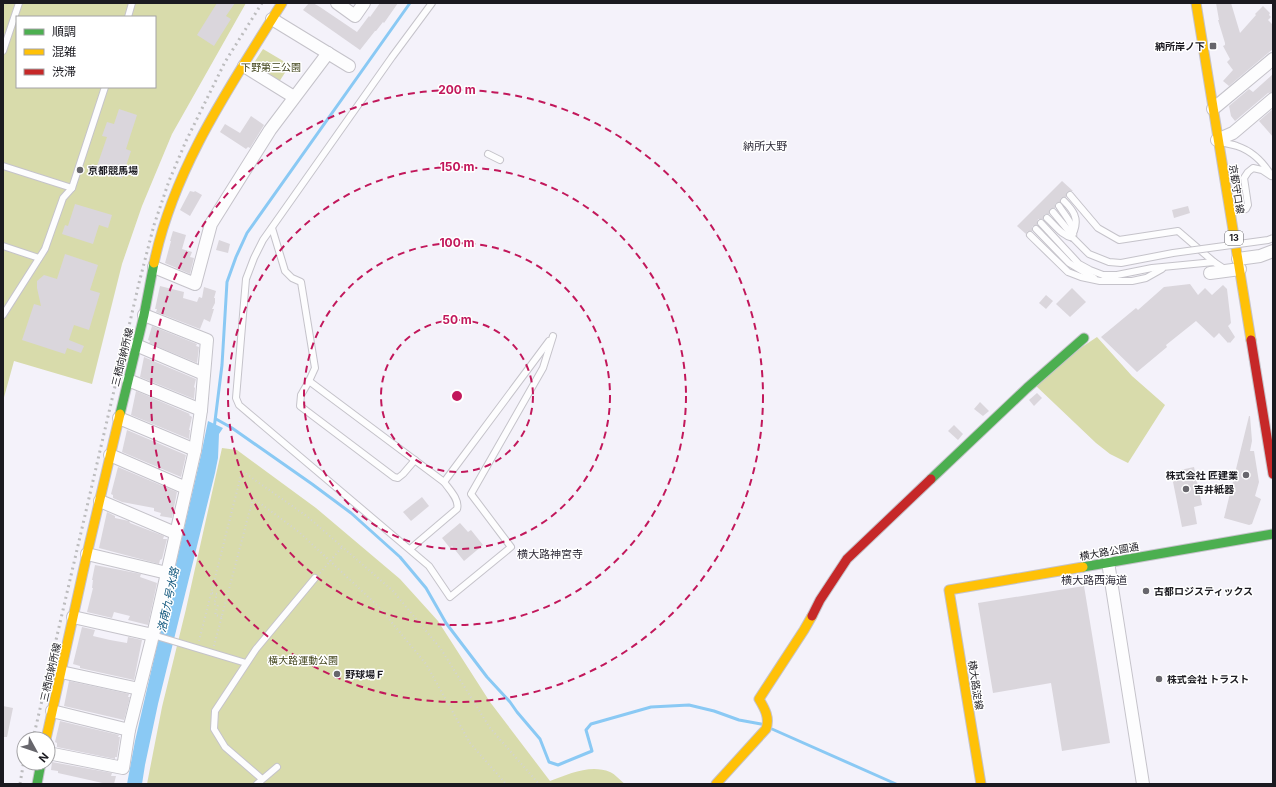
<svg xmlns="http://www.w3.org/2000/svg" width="1276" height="787" font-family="Inter,'Noto Sans JP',sans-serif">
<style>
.green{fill:#d8dbab;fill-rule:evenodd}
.water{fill:#8ac9f4}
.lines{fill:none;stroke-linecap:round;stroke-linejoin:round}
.stream{stroke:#8ac9f4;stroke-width:3}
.building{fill:#dad6dc}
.lane-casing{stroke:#c5c3ca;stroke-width:8}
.street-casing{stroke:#c5c3ca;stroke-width:14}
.fast-casing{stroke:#c5c3ca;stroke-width:11}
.slow-casing{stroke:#c5c3ca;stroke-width:11}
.jam-casing{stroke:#c5c3ca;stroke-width:11}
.path{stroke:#d3d3d5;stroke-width:2;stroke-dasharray:1 3;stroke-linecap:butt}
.lane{stroke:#fdfdfe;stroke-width:6}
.street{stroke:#fdfdfe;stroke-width:12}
.fast{stroke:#4caf50;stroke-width:9}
.slow{stroke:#ffc107;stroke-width:9}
.jam{stroke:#c62828;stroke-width:9}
.rail{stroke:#bcbcbe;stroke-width:3;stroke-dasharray:2 4;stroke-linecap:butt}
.lane-bridge-casing{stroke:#c5c3ca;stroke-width:8;stroke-linecap:butt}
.lane-bridge{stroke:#fdfdfe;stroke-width:6}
.ring{fill:none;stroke:#c2185b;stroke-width:2;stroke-dasharray:7 5}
.poi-dot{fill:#67666c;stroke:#fff;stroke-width:1.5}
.labels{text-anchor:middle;stroke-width:3;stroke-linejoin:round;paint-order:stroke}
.shield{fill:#fff;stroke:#5f5f63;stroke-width:1}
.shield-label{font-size:9px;font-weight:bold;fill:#1b1a20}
.poi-label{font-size:10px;font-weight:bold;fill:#1b1a20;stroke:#fff;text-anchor:start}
.park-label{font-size:10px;fill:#40431b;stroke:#fff}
.street-label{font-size:10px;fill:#1b1a20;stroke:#fff}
.neighbourhood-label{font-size:11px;fill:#312e3b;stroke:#fff}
.water-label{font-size:11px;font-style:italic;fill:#11577d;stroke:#fff}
.centre{fill:#c2185b;stroke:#fff;stroke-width:2}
.ring-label{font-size:12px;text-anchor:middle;font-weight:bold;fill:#c2185b;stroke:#fff;stroke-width:3;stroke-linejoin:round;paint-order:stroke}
</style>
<rect width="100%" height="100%" fill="#f4f2fa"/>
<g class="green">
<path d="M3,3H246L172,134L142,206L122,264L92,384L14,361L3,401ZM17,17H155V87H17Z"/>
<polygon points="263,49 290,65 277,85 250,69"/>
<polygon points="1097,337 1132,376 1165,405 1128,463 1110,454 1096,443 1035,385 1082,347"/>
<path d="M222,448L237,450L316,508L400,579L438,621L490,702L550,781C569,774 590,764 610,772C615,774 621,781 625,784H147L162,707L186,609Z"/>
</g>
<polygon class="water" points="208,421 223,428 219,434 218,458 215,473 158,704 145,765 142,784 127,784 135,741 201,455"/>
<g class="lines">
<g class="stream">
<polyline points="216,419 232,428 312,484 351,513 400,557 426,588 446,623 487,677 510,702 517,712 540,739 549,762 558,765 592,751 586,730 591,724 651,707 689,705 714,711 739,720 761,724"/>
<polyline points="214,429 222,365 227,282 236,257 247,233 410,3"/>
<polyline points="772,729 896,784"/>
</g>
</g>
<g class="building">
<polygon points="217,3 235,3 226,16 231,19 214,46 197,35"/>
<polygon points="309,3 313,3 320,7 357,32 369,16 370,17 380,3 398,3 384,23 383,22 376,31 375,31 360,50 303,10"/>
<polygon points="1216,3 1231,3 1240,33 1256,15 1255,14 1263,6 1270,13 1269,15 1271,17 1268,20 1273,25 1273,49 1229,86 1223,81 1233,70 1227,62 1230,59 1223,46 1225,45 1225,43 1218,20 1219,20"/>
<polygon points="1273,74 1273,92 1268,93 1235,121 1231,116 1229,106 1249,89 1253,92"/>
<polygon points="119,109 137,115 126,149 131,151 122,178 96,169 107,137 102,136 107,122 114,124"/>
<polygon points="1273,109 1273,137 1259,121"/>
<polygon points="251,116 264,125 250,148 248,147 246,149 220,132 225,124 240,133"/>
<polygon points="1062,181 1073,191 1070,191 1067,192 1066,197 1061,198 1060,202 1055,204 1055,208 1050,209 1049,214 1045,214 1043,219 1038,219 1037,225 1035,225 1032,227 1032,231 1028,231 1026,234 1017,226"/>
<polygon points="190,191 194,192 195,191 202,195 190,216 180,210"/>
<polygon points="75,204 112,215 108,228 99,225 93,244 62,234 65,225 68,226"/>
<polygon points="1188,206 1190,213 1174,218 1172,210"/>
<polygon points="173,231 186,235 182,249 192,252 190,257 194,258 190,274 165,263 171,241 170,241"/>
<polygon points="219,240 230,244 228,253 216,250"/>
<polygon points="65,254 98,265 90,290 100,293 89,330 74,325 69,340 84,346 81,353 67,348 65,354 22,340 34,304 41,306 37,288 37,281 44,275 57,279"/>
<polygon points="1190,284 1198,295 1205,288 1212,295 1223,285 1227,289 1231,323 1228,326 1235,337 1230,343 1229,342 1228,343 1219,333 1214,338 1196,321 1166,345 1167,347 1137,372 1101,337 1136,308 1138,310 1164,287"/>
<polygon points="160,286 184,292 183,298 197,302 199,297 202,298 204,287 216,291 214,298 215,298 215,303 212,309 214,309 210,322 204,319 200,329 156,312 157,309 155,309"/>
<polygon points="1072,288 1086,302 1070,317 1056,304"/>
<polygon points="1046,295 1053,301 1046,309 1039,303"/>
<polygon points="152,326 197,344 196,346 199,347 197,363 149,343 150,341 148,340"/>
<polygon points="144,357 196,379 194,387 195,388 194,399 140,377"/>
<polygon points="136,391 190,414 189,415 192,417 189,430 190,430 189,439 131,415"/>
<polygon points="1037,393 1042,398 1034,406 1029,400"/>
<polygon points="980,402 989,411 983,416 974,409"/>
<polygon points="1249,416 1250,416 1252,441 1250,451 1254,451 1259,482 1255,496 1261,499 1252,524 1249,525 1224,518"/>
<polygon points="954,425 963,434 958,440 948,431"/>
<polygon points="127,430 186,455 181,477 122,452"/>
<polygon points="118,467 177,492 172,518 160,516 161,513 154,511 154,508 122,502 113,498 113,495 111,494"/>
<polygon points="1194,467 1202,505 1194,507 1197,524 1182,527 1171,472"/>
<polygon points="422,497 429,506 411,521 403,512"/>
<polygon points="107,512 115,516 115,518 129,521 130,523 164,536 163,539 167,539 162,559 160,560 159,564 99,548"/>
<polygon points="460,523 468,532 471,530 483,545 464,561 452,546 450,548 442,538"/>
<polygon points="95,565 141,574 140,577 157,583 148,625 128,620 130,616 114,612 112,618 87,612 93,588 92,588 93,580 92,580"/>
<polygon points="1084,586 1110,743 1062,751 1051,683 993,693 978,603"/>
<polygon points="82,627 95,630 93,636 110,640 127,643 128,637 142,640 134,680 80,668 80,666 73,664"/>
<polygon points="69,681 129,694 128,697 130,697 124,720 64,706"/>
<polygon points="3,706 13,708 7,737 3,737"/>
<polygon points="60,721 119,735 118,737 120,737 117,757 115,757 115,759 57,747 57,743 55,742"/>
<polygon points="52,762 112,773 111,776 116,776 114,784 107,784 58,773 58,771 51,770"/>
</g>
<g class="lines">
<defs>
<g id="lane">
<polyline points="432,3 392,57 263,240 254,258 246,279 236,398 239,405 429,566 450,597 511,547 471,494 543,368 553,336"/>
<polyline points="128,17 132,3"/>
<polyline points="3,51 19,3"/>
<path d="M1221,142C1226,144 1232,144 1237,146C1252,151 1263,162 1271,175"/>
<polyline points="488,154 500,160"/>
<polyline points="3,166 72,188 105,87"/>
<polyline points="1070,195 1098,228 1119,240 1178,231 1214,262"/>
<path d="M1064,201C1073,210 1079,218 1074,231"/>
<path d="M1059,206C1066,217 1075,225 1073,238"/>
<polyline points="1053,212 1068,230 1073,238"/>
<polyline points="1233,212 1246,209 1248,205 1244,178 1248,172 1253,168 1262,170 1271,176"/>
<path d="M1047,218C1055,225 1062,236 1073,238"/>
<polyline points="1041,223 1079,264 1090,270 1103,275 1117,275 1152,268 1214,262 1226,270"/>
<path d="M272,228L285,271L292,278L301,282L315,368L309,381L444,482C449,489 460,500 457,509L410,549"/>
<polyline points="1036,229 1069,263 1094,278"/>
<polyline points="1030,235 1068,272 1081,277 1100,281 1132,281 1146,278 1162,269"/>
<polyline points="3,246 39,258"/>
<polyline points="3,315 45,249 63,198 72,188"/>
<polyline points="309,381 301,395 300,406 394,477 398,478 403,474 415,460"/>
<polyline points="444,482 549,341"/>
<polyline points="153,635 246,663"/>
<polyline points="262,779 225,747 214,729 215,711 256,649 315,578"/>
<polyline points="257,784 277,767"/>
</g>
<g id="street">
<polyline points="337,3 355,16 364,3"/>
<polyline points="272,19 349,66"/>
<polyline points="244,66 294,97"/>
<polyline points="1213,109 1273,59"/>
<polyline points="1217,140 1233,133 1273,99"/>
<polyline points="1238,259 1260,256 1273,251"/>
<polyline points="154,267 195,284 211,224 270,130 328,53"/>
<polyline points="1210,273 1240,269"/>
<polyline points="136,345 204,374"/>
<polyline points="128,380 201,410"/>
<polyline points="119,418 195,450"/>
<polyline points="110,455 186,488"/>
<polyline points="100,501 175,533"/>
<polyline points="87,554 167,573"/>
<polyline points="1108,562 1143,784"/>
<polyline points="73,617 153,635"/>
<polyline points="61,672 139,689"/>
<polyline points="52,711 129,730"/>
<polyline points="48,753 123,768 129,730 153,635 195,450 201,410 207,340 144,315"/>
</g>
<g id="fast">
<polyline points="120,414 144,315 154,263"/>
<polyline points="931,479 1027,388 1084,338"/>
<polyline points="1083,567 1273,534"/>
<polyline points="37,784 41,763"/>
</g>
<g id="slow">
<polyline points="1196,3 1251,340"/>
<path d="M154,263C174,167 231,85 282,3"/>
<polyline points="46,739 87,554 120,414"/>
<path d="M716,784L766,729C770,718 765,709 759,699L804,630L812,616"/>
<polyline points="981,784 949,590 1083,567"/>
</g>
<g id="jam">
<polyline points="1251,340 1273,474"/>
<polyline points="812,616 820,600 847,559 931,479"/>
</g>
</defs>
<use href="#lane" class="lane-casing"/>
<use href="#street" class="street-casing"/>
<use href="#fast" class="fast-casing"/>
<use href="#slow" class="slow-casing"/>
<use href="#jam" class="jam-casing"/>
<g class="path">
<polyline points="320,573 342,547"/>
<polyline points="212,593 217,594 214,604 218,605 215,615 222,617"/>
<polyline points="199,641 242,471 308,517 393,591 441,649 490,728 539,784"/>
<polyline points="214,646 253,498 299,532 379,607 426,664 470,743 506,784"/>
</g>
<use href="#lane" class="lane"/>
<use href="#street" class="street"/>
<use href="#fast" class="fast"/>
<use href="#slow" class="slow"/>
<use href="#jam" class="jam"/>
<g class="rail">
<polyline points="33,739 139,283 154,225 169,181 186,141 225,62 262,3"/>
<polyline points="20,784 24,760"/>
</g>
<defs>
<polyline id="lane-bridge" points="1073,238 1089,254 1109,262 1121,263 1173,253 1268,240 1273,238"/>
</defs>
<use href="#lane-bridge" class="lane-bridge-casing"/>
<use href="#lane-bridge" class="lane-bridge"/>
</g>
<g class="ring">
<circle cx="457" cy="396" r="76"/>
<circle cx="457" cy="396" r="153"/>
<circle cx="457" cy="396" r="229"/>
<circle cx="457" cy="396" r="306"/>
</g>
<g class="poi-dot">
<rect x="1209" y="42" width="8" height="8" rx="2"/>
<circle cx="80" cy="170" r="4"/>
<circle cx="1246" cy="475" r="4"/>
<circle cx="1186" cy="489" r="4"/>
<circle cx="1146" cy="591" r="4"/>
<circle cx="337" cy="674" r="4"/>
<circle cx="1159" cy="679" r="4"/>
</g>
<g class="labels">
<rect class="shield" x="1225" y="231" width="18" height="14" rx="3"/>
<g class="shield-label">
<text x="1234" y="241">13</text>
</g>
<g class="poi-label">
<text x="1205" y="50" text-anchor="end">納所岸ノ下</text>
<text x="88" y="174">京都競馬場</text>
<text x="1238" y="479" text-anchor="end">株式会社 匠建業</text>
<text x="1194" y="493">吉井紙器</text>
<text x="1154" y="595">古都ロジスティックス</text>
<text x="345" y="678">野球場Ｆ</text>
<text x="1167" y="683">株式会社 トラスト</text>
</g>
<g class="park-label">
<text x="271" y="71">下野第三公園</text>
<text x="303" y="664">横大路運動公園</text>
</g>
<g class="street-label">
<text transform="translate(1237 189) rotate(81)" y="4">京都守口線</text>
<text transform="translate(122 357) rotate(-76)" y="4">三栖向納所線</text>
<text transform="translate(1109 551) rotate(-10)" y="4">横大路公園通</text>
<text transform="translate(50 672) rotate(-77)" y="4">三栖向納所線</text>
<text transform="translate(976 685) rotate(81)" y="4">横大路淀線</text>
</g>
<g class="neighbourhood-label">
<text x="765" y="150">納所大野</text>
<text x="550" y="558">横大路神宮寺</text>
<text x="1094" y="584">横大路西海道</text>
</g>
<g class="water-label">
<text transform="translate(168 600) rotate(-78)" y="4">洛南九号水路</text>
</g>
</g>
<circle cx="457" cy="396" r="6" class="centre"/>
<g class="ring-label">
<text x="457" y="94">200 m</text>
<text x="457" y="171">150 m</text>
<text x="457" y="247">100 m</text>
<text x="457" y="324">50 m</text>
</g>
<rect width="1276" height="787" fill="none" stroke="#1b1a20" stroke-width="8"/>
<rect x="16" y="16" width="140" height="72" fill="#ffffff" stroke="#a4a3a6"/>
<rect x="24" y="29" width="20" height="6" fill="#4caf50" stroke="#a4a3a6"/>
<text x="52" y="36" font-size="12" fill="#1b1a20">順調</text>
<rect x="24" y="49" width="20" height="6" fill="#ffc107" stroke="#a4a3a6"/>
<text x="52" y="56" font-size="12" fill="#1b1a20">混雑</text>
<rect x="24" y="69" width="20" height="6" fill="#c62828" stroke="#a4a3a6"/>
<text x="52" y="76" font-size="12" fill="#1b1a20">渋滞</text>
<g transform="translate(36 751) rotate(130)"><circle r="19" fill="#ffffff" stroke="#a4a3a6"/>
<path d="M0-3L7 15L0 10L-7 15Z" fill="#67666c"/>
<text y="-6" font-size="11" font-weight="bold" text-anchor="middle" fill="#1b1a20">N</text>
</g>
</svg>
